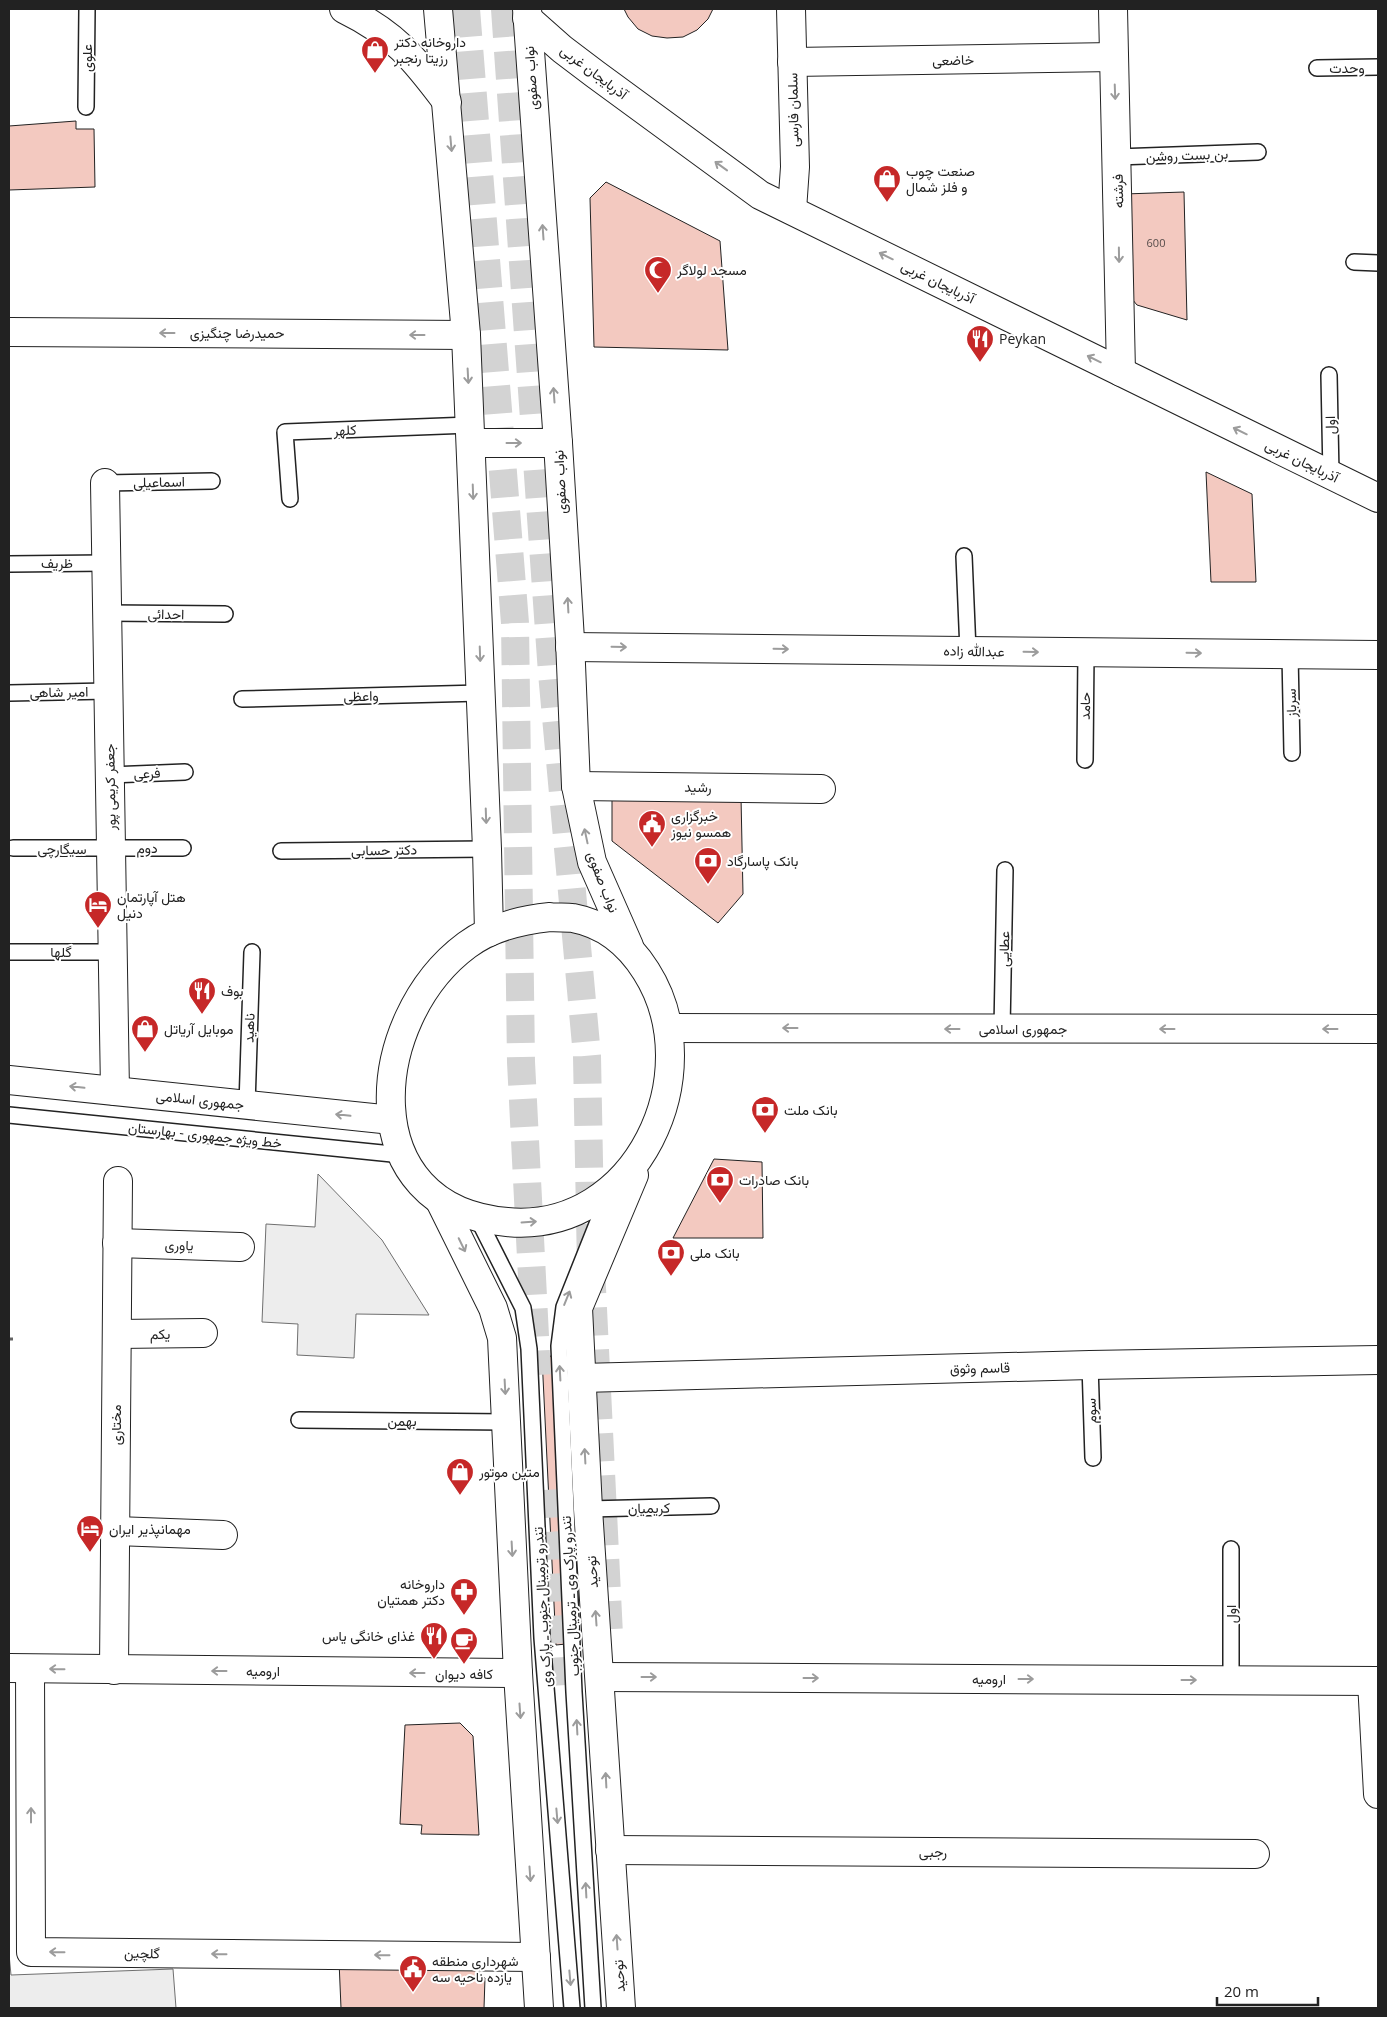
<svg xmlns="http://www.w3.org/2000/svg" width="1387" height="2017" font-family="'Open Sans',Vazirmatn,sans-serif">
<style>
.parking{fill:#ededed;stroke:#6f6f6f}
.building{fill:#f3c9c0;stroke:#222}
.lines{fill:none;stroke-linecap:round;stroke-linejoin:round}
.highway-tunnel{stroke:#d3d3d3;stroke-width:28;stroke-dasharray:28 14;stroke-linecap:butt}
.lane-casing{stroke:#222;stroke-width:18}
.street-casing{stroke:#222;stroke-width:30}
.secondary-casing{stroke:#222;stroke-width:30}
.primary-casing{stroke:#222;stroke-width:30}
.path{stroke:#646464;stroke-width:3;stroke-dasharray:4 2.5;stroke-linecap:butt}
.lane{stroke:#fff;stroke-width:15}
.street{stroke:#fff;stroke-width:28}
.secondary{stroke:#fff;stroke-width:28}
.primary{stroke:#fff;stroke-width:28}
.oneway{stroke:#9c9c9c}
.labels{text-anchor:middle;stroke-width:4;stroke-linejoin:round;paint-order:stroke}
.number-label{font-size:11px;fill:#564c4a}
.poi-label{font-size:14px;fill:#222;stroke:#fff;text-anchor:start}
.street-label{font-size:14px;fill:#222;stroke:#fff}
</style>
<rect width="100%" height="100%" fill="#fff"/>
<g class="parking">
<polygon points="318,1174 382,1240 429,1315 356,1314 354,1358 297,1355 298,1324 262,1322 266,1224 315,1227"/>
<polygon points="9,1954 11,1975 173,1969 176,2008 9,2008"/>
</g>
<g class="building">
<polygon points="624,9 713,9 708,19 697,30 683,37 667,38 652,36 638,29 628,17"/>
<polygon points="76,121 76,129 94,129 95,187 9,190 9,126"/>
<polygon points="606,182 720,241 728,350 594,347 590,198"/>
<polygon points="1184,192 1187,320 1137,305 1127,293 1124,194"/>
<polygon points="1206,472 1252,494 1256,582 1211,582"/>
<polygon points="612,795 741,797 743,894 718,923 612,841"/>
<polygon points="714,1159 762,1162 763,1238 673,1238"/>
<polygon points="552,1356 566,1644 556,1645 542,1357"/>
<polygon points="460,1723 473,1736 479,1835 421,1834 422,1825 400,1824 405,1725"/>
<polygon points="339,1961 468,1961 485,1978 484,2008 341,2008"/>
</g>
<g class="lines">
<g class="highway-tunnel">
<polyline points="466,9 515,623 521,1062 537,1375"/>
<polyline points="505,9 552,673 587,1056 591,1268 609,1635"/>
<polyline points="543,1490 553,1692"/>
</g>
<defs>
<g id="lane">
<polyline points="1317,68 1378,67"/>
<polyline points="86,107 87,9"/>
<polyline points="1117,157 1258,152"/>
<polyline points="1354,262 1378,263"/>
<polyline points="1329,375 1331,475"/>
<polyline points="105,483 212,481"/>
<polyline points="290,499 285,432 470,425"/>
<polyline points="964,556 968,651"/>
<polyline points="9,564 106,563"/>
<polyline points="107,613 225,614"/>
<polyline points="1290,654 1292,753"/>
<polyline points="9,693 108,691"/>
<polyline points="242,699 481,693"/>
<polyline points="1085,760 1086,652"/>
<polyline points="110,775 185,772"/>
<polyline points="13,848 183,848"/>
<polyline points="281,851 487,849"/>
<polyline points="9,952 112,952"/>
<polyline points="1002,1029 1005,870"/>
<polyline points="247,1105 252,952"/>
<polyline points="9,1115 402,1155"/>
<polyline points="477,1217 523,1308 529,1349 542,1638 572,2008"/>
<polyline points="1090,1365 1093,1458"/>
<polyline points="299,1420 506,1422"/>
<polyline points="588,1509 711,1506"/>
<polyline points="1231,1549 1231,1680"/>
<polyline points="593,2008 574,1692 559,1346 564,1307 609,1194"/>
</g>
<g id="street">
<polyline points="791,9 795,167 792,210"/>
<polyline points="1113,9 1121,372"/>
<polyline points="792,62 1114,57"/>
<polyline points="105,483 115,1091"/>
<polyline points="570,647 1378,655"/>
<polyline points="576,786 821,789"/>
<polyline points="117,1243 240,1247"/>
<polyline points="117,1334 203,1333"/>
<polyline points="581,1378 1090,1365 1378,1360"/>
<polyline points="116,1531 223,1535"/>
<polyline points="30,1669 31,1952 536,1957"/>
<polyline points="114,1670 118,1181"/>
<polyline points="1372,1681 1378,1794"/>
<polyline points="610,1850 1255,1854"/>
</g>
<g id="secondary">
<path d="M344,9C395,34 414,58 447,102"/>
<polyline points="527,18 562,49 595,74 760,195 1378,498"/>
<polyline points="9,332 466,335"/>
<polyline points="668,1028 1378,1029"/>
<polyline points="9,1668 518,1673"/>
<polyline points="600,1677 1378,1681"/>
</g>
<g id="primary">
<polyline points="438,9 466,335 487,849 489,932"/>
<polyline points="527,9 558,443 570,640 576,786 592,862 629,946"/>
<polyline points="471,443 558,443"/>
<path d="M550,917C557,918 566,917 573,918C605,924 629,944 646,971C711,1073 637,1234 507,1222C351,1209 367,1019 467,945C491,927 521,920 550,917Z"/>
<polyline points="9,1080 392,1120"/>
<polyline points="440,1201 493,1308 502,1338 518,1673 539,2008"/>
<polyline points="621,2008 588,1509 578,1308 634,1175"/>
</g>
</defs>
<use href="#lane" class="lane-casing"/>
<use href="#street" class="street-casing"/>
<use href="#secondary" class="secondary-casing"/>
<use href="#primary" class="primary-casing"/>
<polyline class="path" points="9,1339 14,1339"/>
<use href="#lane" class="lane"/>
<use href="#street" class="street"/>
<use href="#secondary" class="secondary"/>
<use href="#primary" class="primary"/>
</g>
<defs><path id="oneway-shaft" d="M-6 0H5M1.5-3L5.5 0L1.5 3" fill="none" stroke-width="1.6" stroke-linecap="round" stroke-linejoin="round" transform="scale(1.25)"/></defs>
<g class="oneway">
<use href="#oneway-shaft" transform="translate(1115 92) rotate(88)"/>
<use href="#oneway-shaft" transform="translate(451 144) rotate(85)"/>
<use href="#oneway-shaft" transform="translate(721 166) rotate(-144)"/>
<use href="#oneway-shaft" transform="translate(543 232) rotate(-94)"/>
<use href="#oneway-shaft" transform="translate(1119 255) rotate(89)"/>
<use href="#oneway-shaft" transform="translate(886 256) rotate(-154)"/>
<use href="#oneway-shaft" transform="translate(167 333) rotate(-180)"/>
<use href="#oneway-shaft" transform="translate(417 335) rotate(-180)"/>
<use href="#oneway-shaft" transform="translate(1094 359) rotate(-154)"/>
<use href="#oneway-shaft" transform="translate(468 376) rotate(87)"/>
<use href="#oneway-shaft" transform="translate(554 395) rotate(-94)"/>
<use href="#oneway-shaft" transform="translate(1240 431) rotate(-154)"/>
<use href="#oneway-shaft" transform="translate(514 443)"/>
<use href="#oneway-shaft" transform="translate(473 492) rotate(88)"/>
<use href="#oneway-shaft" transform="translate(568 605) rotate(-93)"/>
<use href="#oneway-shaft" transform="translate(619 647) rotate(1)"/>
<use href="#oneway-shaft" transform="translate(781 649) rotate(1)"/>
<use href="#oneway-shaft" transform="translate(1031 652) rotate(1)"/>
<use href="#oneway-shaft" transform="translate(1194 653) rotate(1)"/>
<use href="#oneway-shaft" transform="translate(480 654) rotate(88)"/>
<use href="#oneway-shaft" transform="translate(486 816) rotate(88)"/>
<use href="#oneway-shaft" transform="translate(586 836) rotate(-102)"/>
<use href="#oneway-shaft" transform="translate(790 1028) rotate(-180)"/>
<use href="#oneway-shaft" transform="translate(952 1029) rotate(-180)"/>
<use href="#oneway-shaft" transform="translate(1167 1029) rotate(-180)"/>
<use href="#oneway-shaft" transform="translate(1330 1029) rotate(-180)"/>
<use href="#oneway-shaft" transform="translate(77 1087) rotate(-174)"/>
<use href="#oneway-shaft" transform="translate(343 1115) rotate(-174)"/>
<use href="#oneway-shaft" transform="translate(529 1222) rotate(-4)"/>
<use href="#oneway-shaft" transform="translate(462 1245) rotate(64)"/>
<use href="#oneway-shaft" transform="translate(567 1298) rotate(-68)"/>
<use href="#oneway-shaft" transform="translate(560 1373) rotate(-93)"/>
<use href="#oneway-shaft" transform="translate(505 1387) rotate(87)"/>
<use href="#oneway-shaft" transform="translate(585 1456) rotate(-93)"/>
<use href="#oneway-shaft" transform="translate(512 1549) rotate(87)"/>
<use href="#oneway-shaft" transform="translate(596 1618) rotate(-94)"/>
<use href="#oneway-shaft" transform="translate(57 1669) rotate(-179)"/>
<use href="#oneway-shaft" transform="translate(219 1671) rotate(-180)"/>
<use href="#oneway-shaft" transform="translate(417 1673) rotate(-180)"/>
<use href="#oneway-shaft" transform="translate(649 1677)"/>
<use href="#oneway-shaft" transform="translate(811 1678)"/>
<use href="#oneway-shaft" transform="translate(1026 1679)"/>
<use href="#oneway-shaft" transform="translate(1189 1680)"/>
<use href="#oneway-shaft" transform="translate(520 1711) rotate(86)"/>
<use href="#oneway-shaft" transform="translate(577 1727) rotate(-93)"/>
<use href="#oneway-shaft" transform="translate(606 1780) rotate(-93)"/>
<use href="#oneway-shaft" transform="translate(31 1815) rotate(-90)"/>
<use href="#oneway-shaft" transform="translate(557 1816) rotate(85)"/>
<use href="#oneway-shaft" transform="translate(530 1874) rotate(86)"/>
<use href="#oneway-shaft" transform="translate(586 1890) rotate(-93)"/>
<use href="#oneway-shaft" transform="translate(617 1942) rotate(-94)"/>
<use href="#oneway-shaft" transform="translate(57 1952) rotate(-179)"/>
<use href="#oneway-shaft" transform="translate(219 1954) rotate(-179)"/>
<use href="#oneway-shaft" transform="translate(382 1955) rotate(-179)"/>
<use href="#oneway-shaft" transform="translate(570 1978) rotate(85)"/>
</g>
<defs>
<symbol id="shop-pin" viewBox="-11 -11 22 30"><path d="M0 17L-7.5 6A9.5 9.5 0 1 1 7.5 6Z" fill="#c62828" stroke="#fff"/><path d="M-5-2.5h2.3a2.7 3.5 0 0 1 5.4 0H5L5.5 6h-11ZM-1.5-2.5h3a1.5 2.3 0 0 0-3 0Z" fill="#fff"/></symbol>
<symbol id="mosque-pin" viewBox="-11 -11 22 30"><path d="M0 17L-7.5 6A9.5 9.5 0 1 1 7.5 6Z" fill="#c62828" stroke="#fff"/><path d="M3.5-4.9A6 6 0 1 0 3.5 4.9A5 5 0 1 1 3.5-4.9Z" fill="#fff"/></symbol>
<symbol id="restaurant-pin" viewBox="-11 -11 22 30"><path d="M0 17L-7.5 6A9.5 9.5 0 1 1 7.5 6Z" fill="#c62828" stroke="#fff"/><path d="M-5-6h1v4h1v-4h1v4h1v-4h1v5L-1.5 .5V6h-2V.5L-5-1ZM5-6V6H3V1.5H1.5Q1.5-4 5-6Z" fill="#fff"/></symbol>
<symbol id="civic-pin" viewBox="-11 -11 22 30"><path d="M0 17L-7.5 6A9.5 9.5 0 1 1 7.5 6Z" fill="#c62828" stroke="#fff"/><path d="M-.6-6.5H3V-4.5H.6V-3L4-1V1h2V6H-6V1h2V-1L-.6-3ZM-1.2 2.5V6h2.4V2.5Z" fill="#fff"/></symbol>
<symbol id="bank-pin" viewBox="-11 -11 22 30"><path d="M0 17L-7.5 6A9.5 9.5 0 1 1 7.5 6Z" fill="#c62828" stroke="#fff"/><path d="M-6-4H6V4H-6ZM0-2.3a2.3 2.3 0 1 0 0 4.6a2.3 2.3 0 1 0 0-4.6Z" fill="#fff"/></symbol>
<symbol id="hotel-pin" viewBox="-11 -11 22 30"><path d="M0 17L-7.5 6A9.5 9.5 0 1 1 7.5 6Z" fill="#c62828" stroke="#fff"/><path d="M-6-4.5h1.5V1H6V5H4.5V3h-9V5H-6ZM-4 0a1.8 1.8 0 1 1 3.6 0ZM.5 0V-2.5h3Q6-2.5 6 0Z" fill="#fff"/></symbol>
<symbol id="pharmacy-pin" viewBox="-11 -11 22 30"><path d="M0 17L-7.5 6A9.5 9.5 0 1 1 7.5 6Z" fill="#c62828" stroke="#fff"/><path d="M-2-6h4v4h4v4h-4v4h-4v-4h-4v-4h4Z" fill="#fff"/></symbol>
<symbol id="cafe-pin" viewBox="-11 -11 22 30"><path d="M0 17L-7.5 6A9.5 9.5 0 1 1 7.5 6Z" fill="#c62828" stroke="#fff"/><path d="M-5.5-4.5H6V0H3Q3 3.5 0 3.5H-2.5Q-5.5 3.5-5.5 0ZM3-3.2v2h1.7v-2ZM-6 4.5H4V6H-6Z" fill="#fff"/></symbol>
</defs>
<g fill-rule="evenodd">
<use href="#shop-pin" x="359" y="34" width="32" height="43"/>
<use href="#shop-pin" x="871" y="163" width="32" height="43"/>
<use href="#mosque-pin" x="642" y="254" width="32" height="43"/>
<use href="#restaurant-pin" x="964" y="323" width="32" height="43"/>
<use href="#civic-pin" x="636" y="808" width="32" height="43"/>
<use href="#bank-pin" x="692" y="845" width="32" height="43"/>
<use href="#hotel-pin" x="82" y="889" width="32" height="43"/>
<use href="#restaurant-pin" x="186" y="975" width="32" height="43"/>
<use href="#shop-pin" x="129" y="1013" width="32" height="43"/>
<use href="#bank-pin" x="749" y="1094" width="32" height="43"/>
<use href="#bank-pin" x="704" y="1164" width="32" height="43"/>
<use href="#bank-pin" x="655" y="1237" width="32" height="43"/>
<use href="#shop-pin" x="444" y="1456" width="32" height="43"/>
<use href="#hotel-pin" x="74" y="1513" width="32" height="43"/>
<use href="#pharmacy-pin" x="448" y="1576" width="32" height="43"/>
<use href="#restaurant-pin" x="418" y="1620" width="32" height="43"/>
<use href="#cafe-pin" x="448" y="1625" width="32" height="43"/>
<use href="#civic-pin" x="397" y="1953" width="32" height="43"/>
</g>
<g class="labels">
<g class="number-label">
<text x="1156" y="247">600</text>
</g>
<g class="poi-label">
<text x="394" y="47">داروخانه دکتر<tspan x="394" dy="16">رزیتا رنجبر</tspan></text>
<text x="906" y="176">صنعت چوب<tspan x="906" dy="16">و فلز شمال</tspan></text>
<text x="677" y="275">مسجد لولاگر</text>
<text x="999" y="344">Peykan</text>
<text x="671" y="821">خبرگزاری<tspan x="671" dy="16">همسو نیوز</tspan></text>
<text x="727" y="866">بانک پاسارگاد</text>
<text x="117" y="902">هتل آپارتمان<tspan x="117" dy="16">دنیل</tspan></text>
<text x="221" y="996">بوف</text>
<text x="164" y="1034">موبایل آریاتل</text>
<text x="784" y="1115">بانک ملت</text>
<text x="739" y="1185">بانک صادرات</text>
<text x="690" y="1258">بانک ملی</text>
<text x="479" y="1477">متین موتور</text>
<text x="109" y="1534">مهمانپذیر ایران</text>
<text x="445" y="1589" text-anchor="end">داروخانه<tspan x="445" dy="16">دکتر همتیان</tspan></text>
<text x="415" y="1641" text-anchor="end">غذای خانگی یاس</text>
<text x="464" y="1679" text-anchor="middle">کافه دیوان</text>
<text x="432" y="1966">شهرداری منطقه<tspan x="432" dy="16">یازده ناحیه سه</tspan></text>
</g>
<g class="street-label">
<text transform="translate(87 58) rotate(-90)" y="5">علوی</text>
<text transform="translate(953 60) rotate(-1)" y="5">خاضعی</text>
<text x="1347" y="73">وحدت</text>
<text transform="translate(594 72) rotate(37)" y="5">آذربایجان غربی</text>
<text transform="translate(531 78) rotate(-94)" y="5">نواب صفوی</text>
<text transform="translate(793 110) rotate(-91)" y="5">سلمان فارسی</text>
<text transform="translate(1187 155) rotate(-2)" y="5">بن بست روشن</text>
<text transform="translate(1118 191) rotate(-91)" y="5">فرشته</text>
<text transform="translate(938 282) rotate(26)" y="5">آذربایجان غربی</text>
<text x="237" y="338">حمیدرضا چنگیزی</text>
<text transform="translate(1330 425) rotate(-91)" y="5">اول</text>
<text transform="translate(345 430) rotate(-2)" y="5">کلهر</text>
<text transform="translate(1302 461) rotate(26)" y="5">آذربایجان غربی</text>
<text transform="translate(159 482) rotate(-1)" y="5">اسماعیلی</text>
<text transform="translate(560 482) rotate(-93)" y="5">نواب صفوی</text>
<text x="57" y="568">ظریف</text>
<text transform="translate(166 614) rotate(1)" y="5">احدائی</text>
<text transform="translate(974 651) rotate(1)" y="5">عبدالله زاده</text>
<text transform="translate(59 692) rotate(-1)" y="5">امیر شاهی</text>
<text transform="translate(361 696) rotate(-1)" y="5">واعظی</text>
<text transform="translate(1291 703) rotate(-91)" y="5">سرباز</text>
<text transform="translate(1085 706) rotate(-89)" y="5">حامد</text>
<text transform="translate(147 773) rotate(-2)" y="5">فرعی</text>
<text transform="translate(110 787) rotate(-91)" y="5">جعفر کریمی پور</text>
<text transform="translate(698 787) rotate(1)" y="5">رشید</text>
<text transform="translate(147 848) rotate(-1)" y="5">دوم</text>
<text x="62" y="854">سیگارچی</text>
<text transform="translate(384 850) rotate(-1)" y="5">دکتر حسابی</text>
<text transform="translate(603 882) rotate(69)" y="5">نواب صفوی</text>
<text transform="translate(1004 949) rotate(-89)" y="5">عطایی</text>
<text x="61" y="957">گلها</text>
<text transform="translate(249 1028) rotate(-88)" y="5">ناهید</text>
<text x="1023" y="1034">جمهوری اسلامی</text>
<text transform="translate(200 1100) rotate(6)" y="5">جمهوری اسلامی</text>
<text transform="translate(205 1135) rotate(6)" y="5">خط ویژه جمهوری - بهارستان</text>
<text transform="translate(179 1245) rotate(2)" y="5">یاوری</text>
<text transform="translate(160 1334) rotate(-1)" y="5">یکم</text>
<text transform="translate(980 1368) rotate(-1)" y="5">قاسم وثوق</text>
<text transform="translate(1091 1411) rotate(-92)" y="5">سوم</text>
<text x="402" y="1426">بهمن</text>
<text transform="translate(116 1425) rotate(-90)" y="5">مختاری</text>
<text transform="translate(649 1508) rotate(-1)" y="5">کریمیان</text>
<text transform="translate(592 1572) rotate(-94)" y="5">توحید</text>
<text transform="translate(570 1596) rotate(-93)" y="5">تندرو پارک وی ـ ترمینال جنوب</text>
<text transform="translate(542 1607) rotate(-93)" y="5">تندرو ترمینال جنوب ـ پارک وی</text>
<text transform="translate(1231 1614) rotate(-90)" y="5">اول</text>
<text x="263" y="1676">ارومیه</text>
<text x="989" y="1684">ارومیه</text>
<text x="933" y="1857">رجبی</text>
<text transform="translate(142 1953) rotate(1)" y="5">گلچین</text>
<text transform="translate(619 1976) rotate(-94)" y="5">توحید</text>
</g>
</g>
<rect width="1387" height="2017" fill="none" stroke="#222222" stroke-width="20"/>
<path d="M1217 1997v8h101v-8" fill="none" stroke="#222222" stroke-width="2.5"/>
<text x="1224" y="1997" font-size="15" fill="#222222" stroke="#ffffff" stroke-width="4" paint-order="stroke">20 m</text>
</svg>
